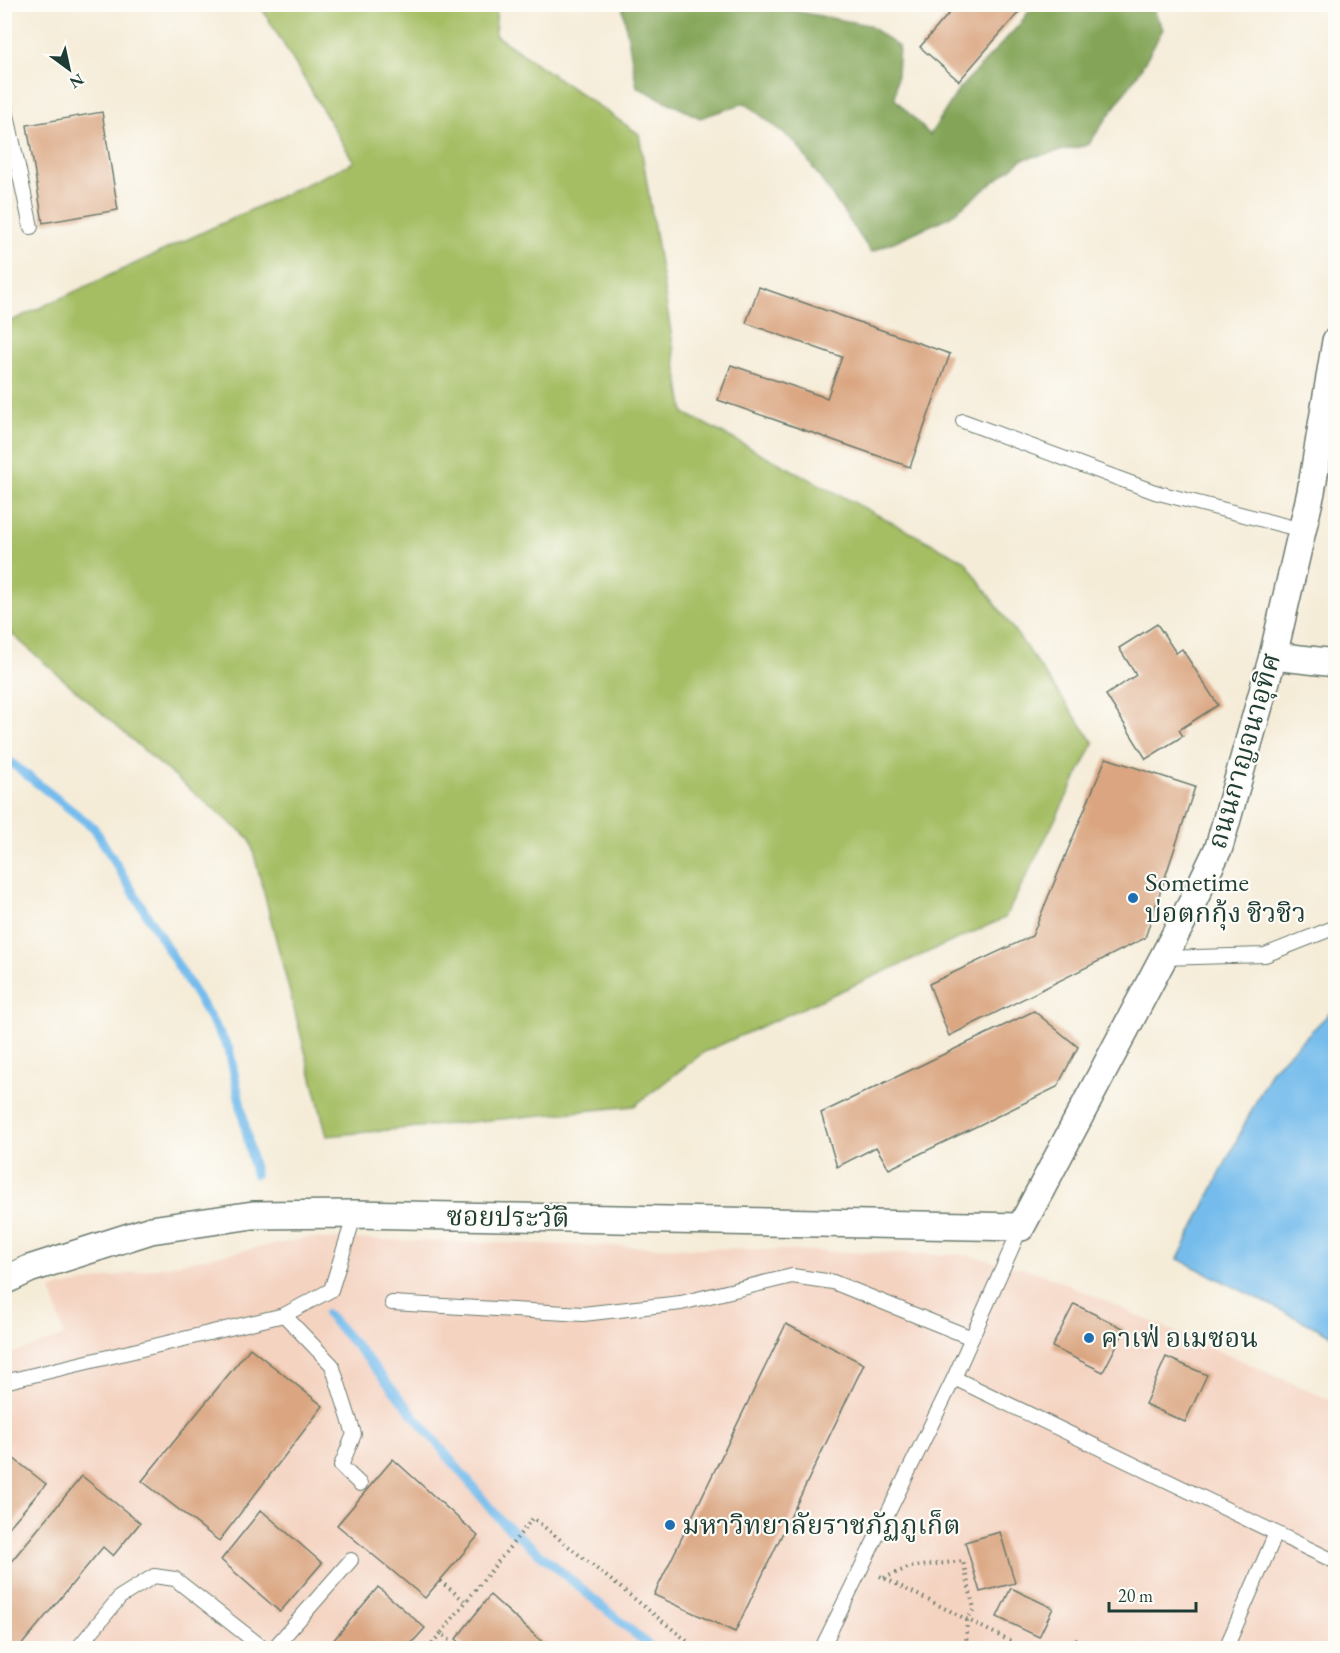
<svg xmlns="http://www.w3.org/2000/svg" width="1340" height="1653" font-family="'EB Garamond','Noto Serif Thai',serif">
<style>
.built{fill:#f4d3c1}
.green{fill:#a5be63;stroke:#627e4c;stroke-width:1.5}
.forest{fill:#84a559;stroke:#527146;stroke-width:1.5}
.water{fill:#74bcec;stroke:#4a7c90;stroke-width:1.5}
.lines{fill:none;stroke-linecap:round;stroke-linejoin:round}
.stream{stroke:#74bcec;stroke-width:9}
.building{fill:#daa580}
.service-casing{stroke:#6a7a6d;stroke-width:16}
.minor-casing{stroke:#6a7a6d;stroke-width:30}
.path{stroke:#6a7a6d;stroke-width:4;stroke-dasharray:1.5 4.5;stroke-linecap:butt}
.service{stroke:#fff;stroke-width:14}
.minor{stroke:#fff;stroke-width:27}
.poi-dot{fill:#1f6fb2;stroke:#fdfcf7;stroke-width:2}
.labels{text-anchor:middle;stroke-width:4.5;stroke-linejoin:round;paint-order:stroke}
.street-label{font-size:27px;fill:#1f3d34;stroke:#fdfcf7}
.poi-label{font-size:27px;fill:#1f3d34;stroke:#fdfcf7;text-anchor:start}
</style>
<rect width="100%" height="100%" fill="#fdfcf7"/>
<filter id="ink" filterUnits="userSpaceOnUse"><feTurbulence type="fractalNoise" baseFrequency=".0167" numOctaves="2"/><feDisplacementMap in="SourceGraphic" scale="12" xChannelSelector="R" yChannelSelector="G"/><feConvolveMatrix kernelMatrix="1 2 1 2 8 2 1 2 1" color-interpolation-filters="sRGB"/></filter>
<filter id="wash" filterUnits="userSpaceOnUse"><feTurbulence type="fractalNoise" baseFrequency=".008" numOctaves="4" result="noise"/><feDisplacementMap in="SourceGraphic" scale="24" xChannelSelector="R" yChannelSelector="G"/><feGaussianBlur stdDeviation="1.35" result="paint"/><feColorMatrix in="noise" values="0 0 0 0 0 0 0 0 0 0 0 0 0 0 0 0 0 1.4 0 .05"/><feComposite in="paint" operator="in"/></filter>
<g filter="url(#wash)">
<rect width="100%" height="100%" fill="#f5ecd8"/>
<polygon class="built" points="307,1238 967,1255 1041,1273 1335,1402 1335,1648 5,1648 4,1356 64,1336 51,1289"/>
<polygon class="green" points="266,4 497,5 495,35 639,134 684,413 965,561 1094,743 1005,918 704,1052 634,1106 327,1136 250,839 163,767 5,628 5,324 354,162 260,5"/>
<polygon class="forest" points="622,5 770,5 773,7 868,25 899,47 895,99 930,135 959,89 1020,24 1033,5 1151,5 1163,29 1139,72 1088,145 1023,159 949,217 871,252 796,143 745,103 700,118 637,87"/>
<polygon class="water" points="1335,1008 1335,1337 1178,1259 1271,1071"/>
<g class="lines">
<g class="stream">
<polyline points="4,757 94,828 229,1049 255,1174"/>
<polyline points="327,1314 365,1356 502,1522 652,1648"/>
</g>
</g>
<g id="blocks">
<g class="building">
<polygon points="957,4 1026,4 959,81 920,47"/>
<polygon points="102,112 118,210 43,223 27,125"/>
<polygon points="759,287 950,354 910,467 718,400 731,365 827,398 842,357 746,323"/>
<polygon points="1157,624 1176,653 1182,649 1218,705 1179,730 1183,736 1146,759 1106,695 1136,675 1119,648"/>
<polygon points="1106,758 1195,787 1145,938 949,1036 929,984 1032,936"/>
<polygon points="1034,1011 1078,1047 1057,1087 889,1169 876,1147 837,1167 821,1113"/>
<polygon points="1074,1304 1125,1329 1103,1372 1052,1347"/>
<polygon points="786,1324 864,1364 735,1632 654,1595"/>
<polygon points="250,1348 323,1406 219,1541 142,1481"/>
<polygon points="1166,1357 1207,1375 1185,1422 1145,1404"/>
<polygon points="4,1451 46,1484 4,1533"/>
<polygon points="393,1459 478,1536 425,1598 337,1525"/>
<polygon points="82,1476 140,1523 113,1556 103,1547 19,1648 4,1648 4,1570"/>
<polygon points="261,1510 322,1563 280,1612 221,1560"/>
<polygon points="1000,1532 1015,1583 980,1592 965,1542"/>
<polygon points="378,1587 425,1628 418,1636 407,1648 327,1648"/>
<polygon points="1011,1588 1053,1608 1039,1637 997,1617"/>
<polygon points="490,1595 549,1648 466,1648 456,1639"/>
<polygon points="1076,1639 1092,1648 1071,1648"/>
</g>
</g>
</g>
<g filter="url(#ink)">
<use href="#blocks" fill-opacity="0" stroke="#6a7a6d" stroke-width="1.5"/>
<g class="lines">
<defs>
<g id="service">
<polyline points="4,101 31,227"/>
<polyline points="963,421 1155,492 1302,530"/>
<polyline points="1162,958 1265,955 1336,927"/>
<polyline points="392,1303 583,1314 681,1303 792,1276 833,1282 972,1338"/>
<polyline points="284,1315 332,1365 354,1434 341,1466 360,1484"/>
<polyline points="954,1378 1336,1562"/>
<polyline points="4,1382 284,1315 331,1290 355,1214"/>
<polyline points="78,1648 120,1597 154,1576 175,1579 263,1648"/>
<polyline points="274,1648 351,1560"/>
<polyline points="822,1648 954,1378 1021,1227"/>
<polyline points="1226,1648 1276,1533"/>
</g>
<g id="minor">
<polyline points="1273,656 1336,663"/>
<polyline points="4,1281 29,1269 151,1230 253,1215 355,1214 1021,1227 1192,903 1219,847 1273,656 1311,492 1336,341"/>
</g>
</defs>
<use href="#service" class="service-casing"/>
<use href="#minor" class="minor-casing"/>
<g class="path">
<polyline points="880,1576 1024,1648"/>
<polyline points="884,1578 910,1567 963,1561 974,1609 967,1620 966,1648"/>
<polyline points="440,1581 466,1602"/>
<polyline points="428,1648 441,1633"/>
<polyline points="459,1648 441,1633 533,1518 696,1648"/>
</g>
<use href="#service" class="service"/>
<use href="#minor" class="minor"/>
</g>
</g>
<g class="poi-dot">
<circle cx="1133" cy="898" r="6"/>
<circle cx="1089" cy="1338" r="6"/>
<circle cx="670" cy="1525" r="6"/>
</g>
<g class="labels">
<g class="street-label">
<text transform="translate(1244 751) rotate(-74)" y="9">ถนนกาญจนาอุทิศ</text>
<text transform="translate(508 1217) rotate(1)" y="9">ซอยประวัติ</text>
</g>
<g class="poi-label">
<text x="1145" y="891">Sometime<tspan x="1145" dy="31">บ่อตกกุ้ง ชิวชิว</tspan></text>
<text x="1101" y="1347">คาเฟ่ อเมซอน</text>
<text x="682" y="1534">มหาวิทยาลัยราชภัฏภูเก็ต</text>
</g>
</g>
<rect width="1340" height="1653" fill="none" stroke="#fdfcf7" stroke-width="24"/>
<g transform="translate(69 69) rotate(147)" stroke="#fdfcf7" stroke-width="4.5" paint-order="stroke">
<path d="M0-4.5L10 22L0 15L-10 22Z" fill="#1f3d34"/>
<text y="-9" font-size="16" font-weight="bold" text-anchor="middle" fill="#1f3d34">N</text>
</g>
<path d="M1109 1602v9h87v-9" fill="none" stroke="#1f3d34" stroke-width="3"/>
<text x="1118" y="1602" font-size="18" fill="#1f3d34" stroke="#fdfcf7" stroke-width="4.5" paint-order="stroke">20 m</text>
</svg>
